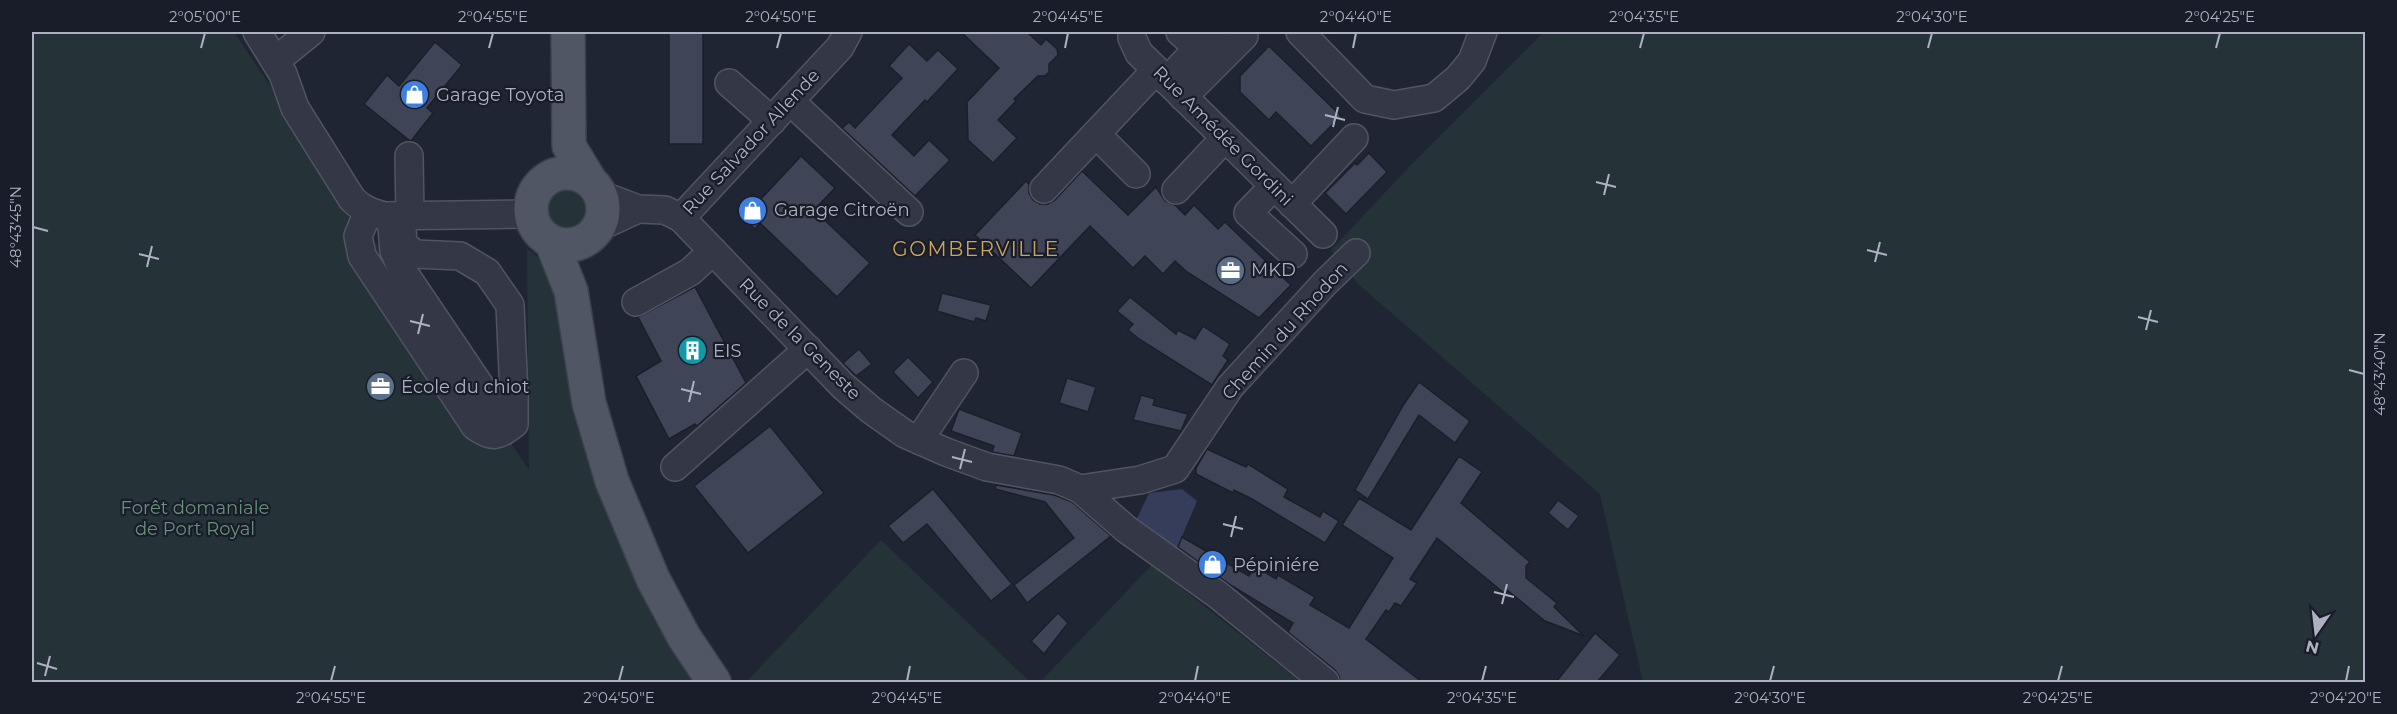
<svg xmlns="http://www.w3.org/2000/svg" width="2397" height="714" font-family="Montserrat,sans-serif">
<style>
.green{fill:#253338}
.water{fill:#353d5a}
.building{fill:#3f4457;stroke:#1b1e2b;stroke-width:1.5}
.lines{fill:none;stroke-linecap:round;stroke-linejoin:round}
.minor-casing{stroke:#515463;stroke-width:30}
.major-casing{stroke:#3d404e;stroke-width:36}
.minor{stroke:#343745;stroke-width:27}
.major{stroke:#515665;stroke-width:33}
.ticks{fill:none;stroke:#aeb1c2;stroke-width:2}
.labels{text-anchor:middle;stroke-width:4.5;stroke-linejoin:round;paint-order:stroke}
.poi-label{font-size:18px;fill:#aeb1c2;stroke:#191c29;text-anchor:start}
.street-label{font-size:18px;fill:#aeb1c2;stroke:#191c29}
.park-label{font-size:18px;fill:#679079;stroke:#191c29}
.neighbourhood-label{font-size:20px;letter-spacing:1.5px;fill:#caa460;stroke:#191c29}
.neatline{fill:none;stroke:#aeb1c2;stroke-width:2}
.ticks-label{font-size:15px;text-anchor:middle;fill:#aeb1c2}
</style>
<rect width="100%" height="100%" fill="#202534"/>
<g class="green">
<polygon points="32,32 234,32 529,470 527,249 547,264 700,682 32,682"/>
<polygon points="1544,32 2365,32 2365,682 1643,682 1600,494 1357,283 1331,250 1408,168"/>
<circle cx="567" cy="210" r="20"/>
<polygon points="881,540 1030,682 746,682"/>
<polygon points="1152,565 1301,682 1040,682"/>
</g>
<polygon class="water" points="1182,489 1197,501 1175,553 1135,523 1149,493"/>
<g class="building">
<rect x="669" y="32" width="34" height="112"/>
<polygon points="961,32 1027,32 1041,45 1046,39 1057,49 1058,55 1049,64 1049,72 1045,76 1038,76 1014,99 1016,101 998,120 1017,138 993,163 968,140 967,102 999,68"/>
<polygon points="435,42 462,65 427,108 433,113 411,141 409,140 364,104 387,75 399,86"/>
<polygon points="909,44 927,61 938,50 958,69 927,102 925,100 892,135 914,156 929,140 950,160 915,196 842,128 849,122 855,128 902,78 889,66"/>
<polygon points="1269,46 1341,116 1311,146 1276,112 1269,120 1240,92 1240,76"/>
<polygon points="1369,153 1387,172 1346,214 1325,193 1355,163 1357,165"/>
<polygon points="801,156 835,188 814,210 870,263 837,297 760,223 755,229 737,212 753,194 760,200"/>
<polygon points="1082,171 1128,215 1156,187 1165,201 1175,205 1185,215 1194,205 1218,229 1225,222 1291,285 1259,318 1187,272 1175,261 1163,274 1145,256 1133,268 1090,226 1031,288 975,235 1026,181 1029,184 1029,193 1033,200 1040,204 1048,204 1055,200"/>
<polygon points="695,287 746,383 697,426 695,424 669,439 636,376 661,361 638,317"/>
<polygon points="942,293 991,305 986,321 976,318 974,322 937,311"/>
<polygon points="1130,297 1176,334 1178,330 1195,339 1203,326 1230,344 1223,356 1228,360 1212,385 1139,339 1128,330 1133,324 1117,311"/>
<polygon points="859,349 872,364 856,376 843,363"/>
<polygon points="908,357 933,382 918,398 893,372"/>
<polygon points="1067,378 1096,387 1088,412 1059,403"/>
<polygon points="1419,382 1470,421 1455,443 1419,415 1368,499 1355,490 1404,404"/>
<polygon points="1141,395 1155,399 1153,405 1188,414 1181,431 1133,420"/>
<polygon points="959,409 1022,433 1014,456 992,452 994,446 951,431"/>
<polygon points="770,426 824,493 748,553 694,486"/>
<polygon points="1207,449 1246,467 1248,464 1288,489 1284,497 1320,517 1323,511 1339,521 1325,543 1252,499 1234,490 1233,493 1196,474 1196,468"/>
<polygon points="1459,456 1482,472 1461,503 1530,562 1526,566 1526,578 1557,603 1554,607 1584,636 1545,621 1507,590 1504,593 1437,538 1410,579 1417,583 1401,606 1395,603 1389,612 1386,610 1366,639 1422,682 1340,682 1339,676 1335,670 1288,632 1293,623 1232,586 1178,547 1182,537 1249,576 1255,566 1276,579 1278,575 1315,597 1310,605 1349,628 1393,558 1342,525 1359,498 1411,530"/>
<polygon points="996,485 1054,495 1072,502 1111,536 1027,603 1014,585 1074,538 1045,502 995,489"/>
<polygon points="933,489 1012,584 991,601 927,524 903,543 888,526"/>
<polygon points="1558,500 1579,516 1568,530 1548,513"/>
<polygon points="1058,613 1068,623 1044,654 1031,641"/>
<polygon points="1595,633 1620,655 1597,682 1556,682"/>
</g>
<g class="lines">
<defs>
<g id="minor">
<path d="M257,32L283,74L295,108L352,199C362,209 370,212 384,216L531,214"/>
<polyline points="1132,32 1132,38 1139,53 1323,234"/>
<polyline points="1180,32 1198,48"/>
<polyline points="1300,32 1365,99 1394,105 1434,98 1458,78 1472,61 1483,32"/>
<polyline points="275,61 311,32"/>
<polyline points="1167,81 1213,32"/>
<polyline points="729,83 772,121"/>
<polyline points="1183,97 1244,36"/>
<polyline points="790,101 909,212"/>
<polyline points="1096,134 1136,174"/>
<polyline points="409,156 410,215"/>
<polyline points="1274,186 1248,213 1293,254"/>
<polyline points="1044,189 1156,70"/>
<polyline points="1176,190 1225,138"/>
<polyline points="601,195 638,209 665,210 681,218 843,386 871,410 905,434 946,452 987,467 1059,480 1080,489 1126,529 1218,595 1325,682"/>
<polyline points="1292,204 1354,138"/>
<path d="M368,212L358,236L362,256L475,426C493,439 498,436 514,424V395"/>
<polyline points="391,216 394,251 404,273 495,408 514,395 510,305 487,272 460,256 415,254 403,244 401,216"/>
<polyline points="681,218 840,47 848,32"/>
<polyline points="599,227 638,209"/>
<polyline points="636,302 690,272 713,251"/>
<polyline points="919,440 964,373"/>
<polyline points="675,467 808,349"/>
<polyline points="1080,489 1140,480 1175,469 1230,387 1325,283 1356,253"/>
</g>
<g id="major">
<polyline points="568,32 569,146 589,179"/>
<circle cx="567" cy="209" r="36"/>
<polyline points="552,243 571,291 589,403 612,481 653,579 684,637 714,682"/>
</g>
</defs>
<use href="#minor" class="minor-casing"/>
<use href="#major" class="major-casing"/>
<use href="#minor" class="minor"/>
<use href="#major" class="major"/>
</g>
<path class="ticks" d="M201,48L205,33M489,48L493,33M777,48L781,33M1065,48L1068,33M1353,48L1356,33M1640,48L1644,33M1928,48L1932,33M2216,48L2220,33M1325,115L1345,120M1333,127L1338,107M1596,182L1616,187M1604,195L1609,174M33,227L48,231M1867,250L1887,255M139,254L159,259M1875,262L1880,242M147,267L152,246M2138,317L2158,322M410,321L430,326M2146,330L2151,310M418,334L423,314M2349,370L2364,374M681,389L701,394M689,402L694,381M952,457L972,462M960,469L965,449M1223,524L1243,529M1231,537L1236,516M1494,592L1514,597M1502,604L1507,584M37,663L57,669M45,676L50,656M331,681L335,666M619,681L623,666M907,681L910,666M1195,681L1198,666M1482,681L1486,666M1770,681L1774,666M2058,681L2062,666M2346,681L2349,666"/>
<defs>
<symbol id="shop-disc" viewBox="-11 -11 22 22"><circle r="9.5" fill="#3f7fe0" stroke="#191c29"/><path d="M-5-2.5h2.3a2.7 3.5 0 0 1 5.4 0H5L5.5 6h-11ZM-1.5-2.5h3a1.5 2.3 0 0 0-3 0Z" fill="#fff"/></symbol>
<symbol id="office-disc" viewBox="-11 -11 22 22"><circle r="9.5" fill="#5c6f8a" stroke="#191c29"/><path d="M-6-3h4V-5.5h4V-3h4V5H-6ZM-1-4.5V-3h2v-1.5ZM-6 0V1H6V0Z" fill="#fff"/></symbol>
<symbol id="building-disc" viewBox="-11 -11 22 22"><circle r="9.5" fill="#0f9aa8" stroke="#191c29"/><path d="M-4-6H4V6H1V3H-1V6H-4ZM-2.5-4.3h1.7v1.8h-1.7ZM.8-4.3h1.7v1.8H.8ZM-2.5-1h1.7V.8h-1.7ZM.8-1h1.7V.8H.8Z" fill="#fff"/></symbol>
</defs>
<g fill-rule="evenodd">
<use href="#shop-disc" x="398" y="78" width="33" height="33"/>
<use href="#shop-disc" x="736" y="194" width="33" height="33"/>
<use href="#office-disc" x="1214" y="254" width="33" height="33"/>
<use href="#building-disc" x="676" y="334" width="33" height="33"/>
<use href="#office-disc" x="364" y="370" width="33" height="33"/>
<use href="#shop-disc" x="1196" y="548" width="33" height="33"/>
</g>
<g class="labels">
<g class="poi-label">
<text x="436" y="101">Garage Toyota</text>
<text x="774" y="216">Garage Citroën</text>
<text x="1251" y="276">MKD</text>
<text x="713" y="357">EIS</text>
<text x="401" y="393">École du chiot</text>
<text x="1233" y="571">Pépiniére</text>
</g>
<g class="street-label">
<text transform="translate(1223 136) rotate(45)" y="6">Rue Amédée Gordini</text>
<text transform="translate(751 142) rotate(-47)" y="6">Rue Salvador Allende</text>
<text transform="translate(1285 331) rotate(-48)" y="6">Chemin du Rhodon</text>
<text transform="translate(800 339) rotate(45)" y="6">Rue de la Geneste</text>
</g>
<g class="park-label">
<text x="195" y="514">Forêt domaniale<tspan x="195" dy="21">de Port Royal</tspan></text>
</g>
<g class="neighbourhood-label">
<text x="976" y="256">GOMBERVILLE</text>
</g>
</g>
<rect width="2397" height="714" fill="none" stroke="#191c29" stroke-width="66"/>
<g transform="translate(2316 633) rotate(194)" stroke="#191c29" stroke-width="4.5" paint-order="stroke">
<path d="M0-4.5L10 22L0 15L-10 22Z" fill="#aeb1c2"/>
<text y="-9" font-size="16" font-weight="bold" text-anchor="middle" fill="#aeb1c2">N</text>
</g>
<rect x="33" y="33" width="2331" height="648" class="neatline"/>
<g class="ticks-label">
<text x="205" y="22">2°05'00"E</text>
<text x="493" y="22">2°04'55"E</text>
<text x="781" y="22">2°04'50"E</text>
<text x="1068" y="22">2°04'45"E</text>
<text x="1356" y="22">2°04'40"E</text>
<text x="1644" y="22">2°04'35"E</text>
<text x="1932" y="22">2°04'30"E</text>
<text x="2220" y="22">2°04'25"E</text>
<text transform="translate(16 227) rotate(-90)" y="5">48°43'45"N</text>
<text transform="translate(2380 374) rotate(-90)" y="5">48°43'40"N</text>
<text x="331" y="703">2°04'55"E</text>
<text x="619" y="703">2°04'50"E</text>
<text x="907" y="703">2°04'45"E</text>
<text x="1195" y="703">2°04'40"E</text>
<text x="1482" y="703">2°04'35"E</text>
<text x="1770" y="703">2°04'30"E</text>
<text x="2058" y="703">2°04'25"E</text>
<text x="2346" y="703">2°04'20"E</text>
</g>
</svg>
